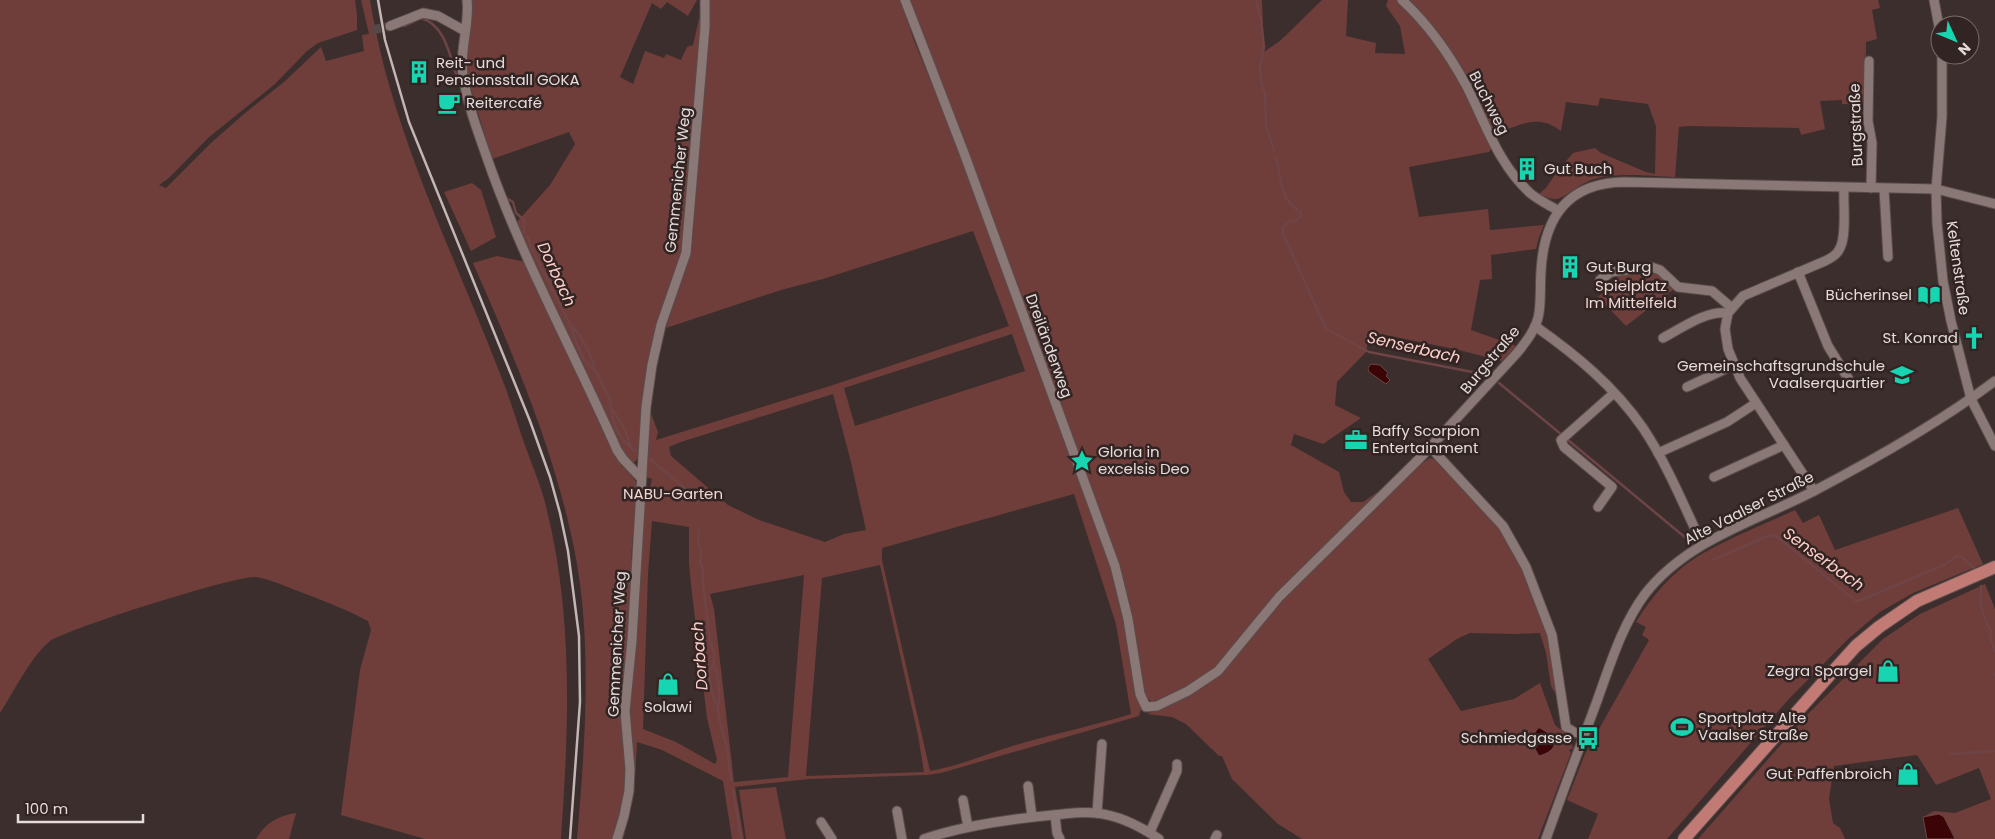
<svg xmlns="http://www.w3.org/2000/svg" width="1995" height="839" font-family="Poppins,sans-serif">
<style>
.green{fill:#6f3e3a;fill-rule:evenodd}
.water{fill:#3b0406;stroke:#6e4446}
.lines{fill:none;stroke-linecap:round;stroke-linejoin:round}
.stream{stroke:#6e4446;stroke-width:2.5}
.minor-tunnel{stroke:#554846;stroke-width:9;stroke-dasharray:9 4.5;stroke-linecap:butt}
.minor-casing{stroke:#594d4c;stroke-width:11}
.primary-casing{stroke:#594d4c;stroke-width:14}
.minor{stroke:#8a7876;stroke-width:9}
.primary{stroke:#c27a75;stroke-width:12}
.rail{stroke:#c1b7b6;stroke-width:2.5}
.labels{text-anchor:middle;stroke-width:5;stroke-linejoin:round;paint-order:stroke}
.poi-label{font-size:15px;fill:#e4dbda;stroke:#322422;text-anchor:start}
.street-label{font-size:15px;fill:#e4dbda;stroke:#322422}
.park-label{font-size:15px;fill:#efd7d4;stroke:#322422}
.water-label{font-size:16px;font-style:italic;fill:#fecfca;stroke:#322422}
</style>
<rect width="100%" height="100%" fill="#3c2e2c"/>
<g class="green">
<path d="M0,0H355L357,15V30L318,43L307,51L275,84L208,138L169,178L159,185L166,188L211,143L245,113L284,82L321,47L326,61L364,51L362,35L369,34L361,0H370C391,131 452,249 499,371C508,393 515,415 522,437C529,457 537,476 543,495C574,608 569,724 561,839H425L341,815L360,670L371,630L368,621C345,609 320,599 295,590C283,585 269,579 256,577C236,575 67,629 50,641C32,655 13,693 0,713Z"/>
<polygon points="469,0 697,0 688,16 667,2 661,9 652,3 620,77 633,84 645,51 664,58 666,54 681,60 687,47 693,45 699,19 702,19 683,252 670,290 639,456 635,462 631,462 618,445 516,223 550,185 575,144 569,132 492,159 465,70"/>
<path d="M710,0H901L913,38L960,154L1113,573L1125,619L1141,709L1139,716L941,773L927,775L809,779L735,787L744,839H732L723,781L662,750L637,742L634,795L623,839H577C585,746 593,640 574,548C554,449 514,356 473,263L497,256L526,262L619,459L637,483L631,560L639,561L640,535L646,490L650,488L652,479L646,477L650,411L658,432L656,440L830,386L1009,326L973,231L823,279L781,290L666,328L690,254L694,226V196ZM1012,334L1025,371L855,426L844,388ZM833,394L851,462L866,530L844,534L825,542L759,520L728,505L671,456L669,447L681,442ZM1074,494L1116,624L1131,714C1096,725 1061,732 1026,742C994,751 963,765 930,771L882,560V548ZM652,521L689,527V564L691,585L707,718L717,760L715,764L676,742L643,729L648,574ZM880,565L918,735L924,772L806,776L822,578ZM804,575L788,777L734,782L714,609L710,594Z"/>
<path d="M910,0H1262L1264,52L1281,40L1322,0H1348L1346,36L1376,43L1375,53L1405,54L1400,26L1386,6L1388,0H1878L1880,8L1872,10L1877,39L1866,42L1865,105L1842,104V100L1820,101L1825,129L1801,135L1799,128L1689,126L1679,127L1675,177C1651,176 1617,172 1594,179C1581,183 1566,197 1557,199C1551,200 1544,196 1539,194L1546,188L1559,169L1573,153L1595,148L1601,153L1646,172L1655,174L1656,126L1648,104L1600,98L1598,106L1566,102L1561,131C1538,113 1521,125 1495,134V144L1489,152L1409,167L1419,217L1488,209L1490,230L1544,225L1539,237L1536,249L1491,255L1492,279L1480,280L1471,330L1516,346L1502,361L1455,349L1370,332L1366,352L1337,382L1335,405L1361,418L1323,444L1294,434L1291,445L1339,472L1344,492L1351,502H1363L1376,493L1399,485L1417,467L1430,458L1436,460L1494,521L1515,555L1534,594L1549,640L1558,698L1551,686L1546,653L1540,633L1515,634L1470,633L1457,639L1428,659L1461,711L1514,699L1540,683L1555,725L1560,729H1567L1573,748L1569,750L1571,753L1538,839H1302L1278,824L1232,779L1222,756H1219L1186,724L1172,717L1147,714L1181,699L1174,693L1152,702L1144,696L1130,618L967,151Z"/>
<polygon points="472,183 481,190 496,237 471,251 444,192"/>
<polygon points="1649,269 1659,274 1674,289 1626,326 1598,297 1620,275"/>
<path d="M1958,508L1983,564L1913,593L1880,612L1848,639L1788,700L1667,839H1588L1598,814L1567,800L1585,754L1649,640L1642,635L1646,627L1636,622C1648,602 1665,581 1684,566C1713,544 1761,526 1795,510L1803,523L1819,515L1835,550Z"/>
<polygon points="1985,584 1995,609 1995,839 1955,839 1952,831 1939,814 1923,817 1934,811 1955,813 1991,799 1979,768 1936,785 1917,755 1834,766 1829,799 1833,823 1840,828 1845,839 1698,839 1806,716 1883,639 1920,614"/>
<polygon points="776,787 786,839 746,839 739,790"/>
<path d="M296,813L289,839H256C265,823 278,816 296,813Z"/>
</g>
<g class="water">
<polygon points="1371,364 1380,365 1388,373 1386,376 1390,380 1386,384 1369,372 1368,368"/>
<path d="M1538,728H1540L1550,734L1555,743C1553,751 1546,754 1539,756L1535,749L1540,742L1537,735L1534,734Z"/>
<polygon points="1939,814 1944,817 1955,839 1927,839 1923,817"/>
</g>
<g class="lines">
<g class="stream">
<polyline points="1256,0 1261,20 1264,47 1260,68 1261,81 1265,95 1266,125 1274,151"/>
<path d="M404,26L421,18C446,25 450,58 458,80"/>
<path d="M1276,157C1282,179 1279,200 1301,212V215L1296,221H1290L1283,227V234L1326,329L1369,352L1488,375"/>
<polyline points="508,199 513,202 516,213 524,220 524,233"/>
<polyline points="528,237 530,245 571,326 574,337 584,360 595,370 610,399 612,416 616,429 624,441 635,451"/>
<path d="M571,326C582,335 592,357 595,370"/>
<polyline points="1499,383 1562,435"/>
<polyline points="613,410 625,430 631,447"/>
<polyline points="1568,440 1687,539"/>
<polyline points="650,459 696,497 697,503"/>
<path d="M699,528L698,543L701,551L700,562L703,569V583L710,641L714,653V665L709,671C711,682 710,698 718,706C718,720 722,731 726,744C729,756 729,768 731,780"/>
<polyline points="1713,560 1770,535 1776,536 1856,601 1859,601 1944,565 1957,556 1962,557 1974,568"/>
<path d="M1981,586C1982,592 1980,597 1981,603C1981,609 1988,627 1991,631L1990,637L1995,651"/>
<path d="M714,665C718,672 721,697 718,706"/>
<polyline points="1995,674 1995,676"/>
<polyline points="1950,754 1995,751"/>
<polyline points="733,790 741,839"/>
</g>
<polyline class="minor-tunnel" points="372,30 390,26"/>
<defs>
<g id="minor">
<path d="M467,0C470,25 459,50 463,75C467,103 477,129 486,155C521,257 574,352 617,450L623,459L641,478"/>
<path d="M905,0L964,153L1115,566L1128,619L1140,694L1146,707L1157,706L1188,691L1218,671L1279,597L1422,456L1517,353C1526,342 1537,328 1539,313C1541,300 1540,285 1541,271C1544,218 1567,183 1624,182L1936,189L1995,204"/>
<path d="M1402,0C1428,24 1449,54 1466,85C1485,122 1498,164 1530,193C1538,200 1549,205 1559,211"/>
<polyline points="1934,0 1940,32"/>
<polyline points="390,26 423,13 438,16 465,31"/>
<polyline points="1942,55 1942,117 1936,189 1937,223 1943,281 1951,321 1971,399 1995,446"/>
<polyline points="1869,61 1868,121 1872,143 1871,188"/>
<polyline points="1884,189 1888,257"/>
<polyline points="1798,272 1828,346 1851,383"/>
<polyline points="1600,280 1611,272 1651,267 1660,270 1678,287 1712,291 1732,308"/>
<path d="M1535,326C1576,355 1614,386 1643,428C1667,464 1684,506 1702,544"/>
<path d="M1663,338C1682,328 1706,310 1728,313"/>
<polyline points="1687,387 1734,365"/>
<polyline points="1430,447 1503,526 1526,567 1552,635 1566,727 1574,732 1584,735"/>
<polyline points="1658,453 1727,422 1756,403"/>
<polyline points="1714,477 1784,445"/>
<path d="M1814,491L1740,378L1728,349L1725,329L1728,313L1743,296L1825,261C1831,258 1837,255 1840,248C1847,235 1843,204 1844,188"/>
<polyline points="1598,507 1612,487 1564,447 1561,440 1614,393"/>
<polyline points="1028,786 1032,817"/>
<polyline points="963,800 968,827"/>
<polyline points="897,811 902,839"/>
<polyline points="1097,813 1102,744"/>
<polyline points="1055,815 1057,833 1060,839"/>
<polyline points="821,822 832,839"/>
<polyline points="1150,832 1177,771 1177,764"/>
<polyline points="617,839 624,816 629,791 630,769 625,711 632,640 646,407 652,365 661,325 686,253 705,27 705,0"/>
<path d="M924,839C966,825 1010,819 1053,815C1067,814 1081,811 1095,813C1118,815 1140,826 1159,839"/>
<polyline points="1215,839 1217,835"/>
<path d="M1546,839C1562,793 1580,747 1597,701C1610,665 1622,625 1645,594C1687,540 1756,521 1814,491C1877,458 1939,423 1995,381"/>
</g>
<polyline id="primary" points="1684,839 1827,678 1856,646 1879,627 1917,601 1995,567"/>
</defs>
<use href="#minor" class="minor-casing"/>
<use href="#primary" class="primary-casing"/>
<use href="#minor" class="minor"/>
<use href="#primary" class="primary"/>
<polyline class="rail" points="378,0 385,40 409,122 530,421 550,477 560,513 568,551 579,636 580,702 570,839"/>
</g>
<defs>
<symbol id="building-bare" viewBox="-9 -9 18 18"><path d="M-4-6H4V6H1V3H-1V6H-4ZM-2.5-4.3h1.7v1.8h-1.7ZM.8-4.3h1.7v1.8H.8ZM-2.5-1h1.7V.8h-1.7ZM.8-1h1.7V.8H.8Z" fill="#18d5b2" stroke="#322422" stroke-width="2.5" paint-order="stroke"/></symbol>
<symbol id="cafe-bare" viewBox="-9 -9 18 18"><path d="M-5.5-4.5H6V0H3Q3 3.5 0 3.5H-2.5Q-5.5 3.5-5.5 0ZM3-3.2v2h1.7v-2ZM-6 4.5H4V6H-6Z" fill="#18d5b2" stroke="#322422" stroke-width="2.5" paint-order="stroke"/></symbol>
<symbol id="library-bare" viewBox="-9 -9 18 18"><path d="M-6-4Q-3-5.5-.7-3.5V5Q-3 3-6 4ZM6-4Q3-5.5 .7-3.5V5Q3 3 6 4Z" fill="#18d5b2" stroke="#322422" stroke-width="2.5" paint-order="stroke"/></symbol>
<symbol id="church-bare" viewBox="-9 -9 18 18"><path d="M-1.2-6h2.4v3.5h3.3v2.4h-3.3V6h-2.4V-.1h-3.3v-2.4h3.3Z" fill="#18d5b2" stroke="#322422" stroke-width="2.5" paint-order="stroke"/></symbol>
<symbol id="school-bare" viewBox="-9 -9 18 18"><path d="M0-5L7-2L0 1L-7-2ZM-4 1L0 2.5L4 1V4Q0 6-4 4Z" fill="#18d5b2" stroke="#322422" stroke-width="2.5" paint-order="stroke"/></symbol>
<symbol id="office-bare" viewBox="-9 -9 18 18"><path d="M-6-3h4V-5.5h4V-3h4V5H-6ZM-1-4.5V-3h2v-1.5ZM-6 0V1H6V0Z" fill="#18d5b2" stroke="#322422" stroke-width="2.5" paint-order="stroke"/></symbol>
<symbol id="sight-bare" viewBox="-9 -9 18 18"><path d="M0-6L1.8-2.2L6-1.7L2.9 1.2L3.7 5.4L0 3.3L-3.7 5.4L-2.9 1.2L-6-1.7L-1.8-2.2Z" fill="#18d5b2" stroke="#322422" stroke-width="2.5" paint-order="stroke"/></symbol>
<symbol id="shop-bare" viewBox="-9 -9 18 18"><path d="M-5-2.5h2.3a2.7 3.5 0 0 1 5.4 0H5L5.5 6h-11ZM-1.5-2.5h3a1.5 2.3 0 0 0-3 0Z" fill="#18d5b2" stroke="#322422" stroke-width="2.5" paint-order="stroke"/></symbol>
<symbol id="stadium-bare" viewBox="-9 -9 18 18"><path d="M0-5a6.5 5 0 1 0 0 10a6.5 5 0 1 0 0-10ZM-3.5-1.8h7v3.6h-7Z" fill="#18d5b2" stroke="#322422" stroke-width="2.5" paint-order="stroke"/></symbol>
<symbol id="bus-bare" viewBox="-9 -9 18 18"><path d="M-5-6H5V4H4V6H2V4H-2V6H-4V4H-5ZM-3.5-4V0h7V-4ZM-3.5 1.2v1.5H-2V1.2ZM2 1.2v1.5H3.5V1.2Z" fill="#18d5b2" stroke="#322422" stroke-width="2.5" paint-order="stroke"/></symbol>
</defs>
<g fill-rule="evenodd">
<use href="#building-bare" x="403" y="56" width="32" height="32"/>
<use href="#cafe-bare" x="433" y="87" width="32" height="32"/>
<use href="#building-bare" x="1511" y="153" width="32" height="32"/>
<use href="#building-bare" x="1554" y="251" width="32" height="32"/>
<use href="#library-bare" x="1913" y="279" width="32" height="32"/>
<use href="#church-bare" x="1958" y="322" width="32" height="32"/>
<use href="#school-bare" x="1886" y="359" width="32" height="32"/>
<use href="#office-bare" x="1340" y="424" width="32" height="32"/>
<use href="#sight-bare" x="1066" y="445" width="32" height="32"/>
<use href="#shop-bare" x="1872" y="655" width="32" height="32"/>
<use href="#shop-bare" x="652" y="668" width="32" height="32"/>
<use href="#stadium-bare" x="1666" y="711" width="32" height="32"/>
<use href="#bus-bare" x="1572" y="722" width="32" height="32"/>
<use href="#shop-bare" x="1892" y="758" width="32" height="32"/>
</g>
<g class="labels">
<g class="poi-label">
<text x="436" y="68">Reit- und<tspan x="436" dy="17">Pensionsstall GOKA</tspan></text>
<text x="466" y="108">Reitercafé</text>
<text x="1544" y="174">Gut Buch</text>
<text x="1586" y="272">Gut Burg</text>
<text x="1912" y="300" text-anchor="end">Bücherinsel</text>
<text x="1958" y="343" text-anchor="end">St. Konrad</text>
<text x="1885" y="371" text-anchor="end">Gemeinschaftsgrundschule<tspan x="1885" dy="17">Vaalserquartier</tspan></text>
<text x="1372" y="436">Baffy Scorpion<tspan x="1372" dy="17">Entertainment</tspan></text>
<text x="1098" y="457">Gloria in<tspan x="1098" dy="17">excelsis Deo</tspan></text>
<text x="1872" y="676" text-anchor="end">Zegra Spargel</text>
<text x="668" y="712" text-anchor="middle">Solawi</text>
<text x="1698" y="723">Sportplatz Alte<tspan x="1698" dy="17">Vaalser Straße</tspan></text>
<text x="1572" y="743" text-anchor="end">Schmiedgasse</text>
<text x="1892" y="779" text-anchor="end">Gut Paffenbroich</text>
</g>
<g class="street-label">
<text transform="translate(1489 103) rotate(63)" y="5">Buchweg</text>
<text transform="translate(1856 125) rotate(-92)" y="5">Burgstraße</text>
<text transform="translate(678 180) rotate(-84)" y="5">Gemmenicher Weg</text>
<text transform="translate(1958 268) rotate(82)" y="5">Keltenstraße</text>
<text transform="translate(1049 346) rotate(70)" y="5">Dreiländerweg</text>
<text transform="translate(1490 360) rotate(-50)" y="5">Burgstraße</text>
<text transform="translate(1749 508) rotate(-27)" y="5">Alte Vaalser Straße</text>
<text transform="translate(617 644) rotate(-87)" y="5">Gemmenicher Weg</text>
</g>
<g class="park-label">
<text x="1631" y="291">Spielplatz<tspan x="1631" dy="17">Im Mittelfeld</tspan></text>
<text x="673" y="499">NABU-Garten</text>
</g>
<g class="water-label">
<text transform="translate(557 274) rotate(65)" y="6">Dorbach</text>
<text transform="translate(1414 347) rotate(13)" y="6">Senserbach</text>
<text transform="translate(1824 559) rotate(36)" y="6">Senserbach</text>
<text transform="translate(699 656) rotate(-94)" y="6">Dorbach</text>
</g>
</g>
<g transform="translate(1955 40) rotate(134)"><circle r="24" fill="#322422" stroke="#796d6c"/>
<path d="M0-4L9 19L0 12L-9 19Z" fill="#18d5b2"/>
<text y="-8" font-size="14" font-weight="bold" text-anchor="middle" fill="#e4dbda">N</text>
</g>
<path d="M18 814v8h125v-8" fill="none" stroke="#e4dbda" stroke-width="2.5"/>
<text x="25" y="814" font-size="15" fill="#e4dbda" stroke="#322422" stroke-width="4" paint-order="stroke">100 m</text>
</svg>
